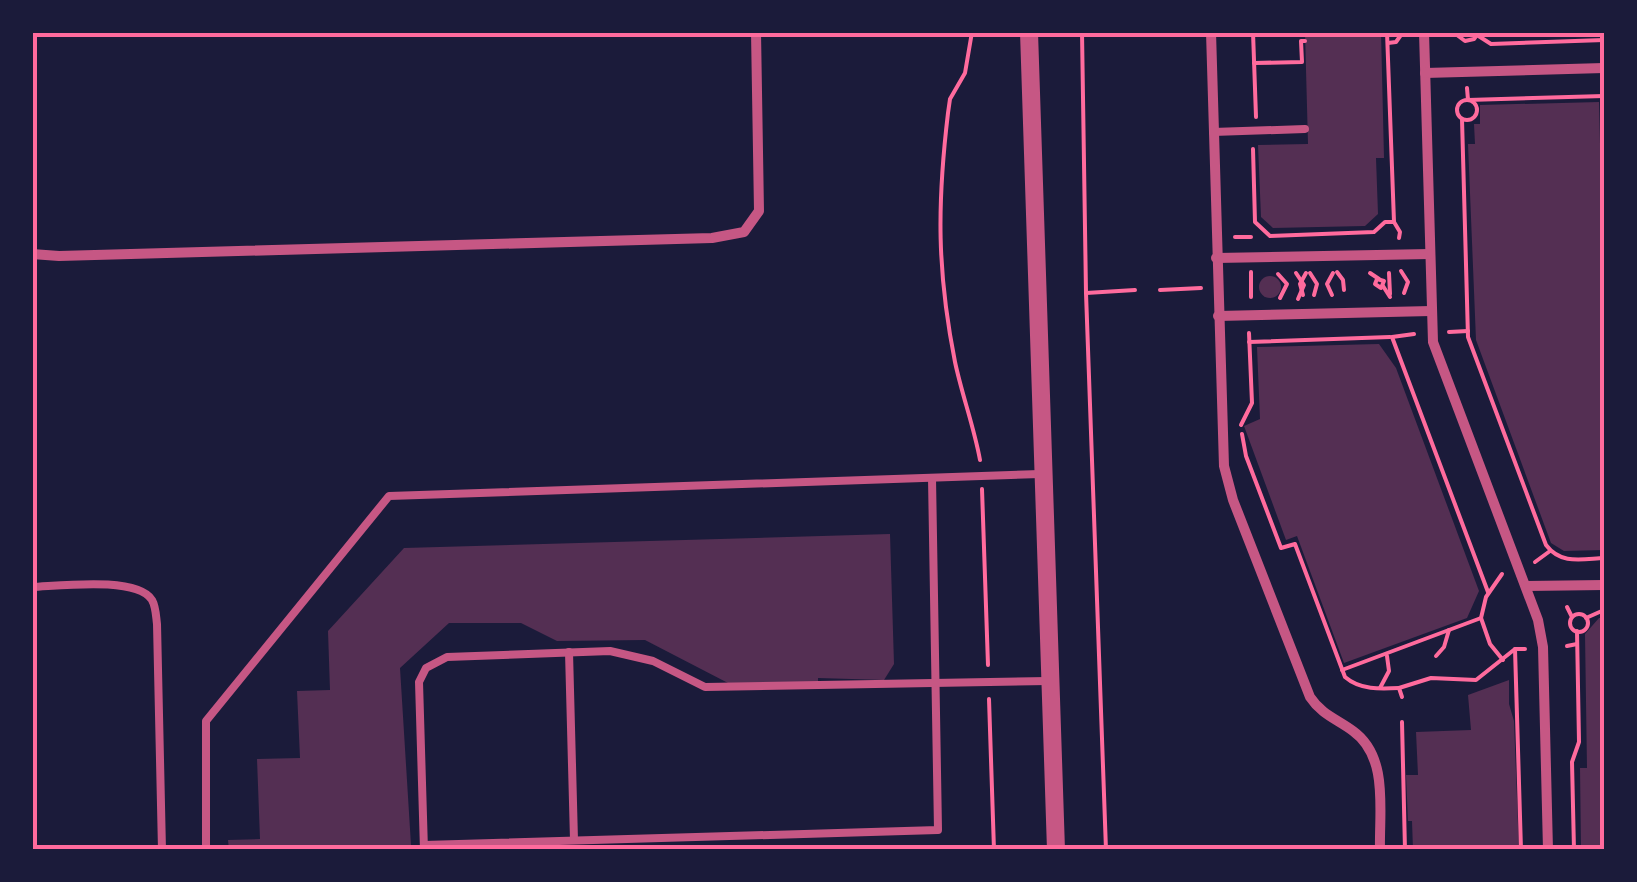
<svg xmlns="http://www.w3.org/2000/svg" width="1637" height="882" font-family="'Titillium Web',sans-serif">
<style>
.building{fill:#542f53}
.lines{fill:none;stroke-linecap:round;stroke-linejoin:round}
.path{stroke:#ff6b9d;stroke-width:4}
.service{stroke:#c65784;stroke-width:8}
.minor{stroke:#c65784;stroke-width:10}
.tertiary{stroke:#c65784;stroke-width:18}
.neatline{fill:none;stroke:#ff6b9d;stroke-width:4}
</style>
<rect width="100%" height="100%" fill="#1b1b3a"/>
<g class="building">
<polygon points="1305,32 1381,32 1384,158 1376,158 1378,214 1365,226 1273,228 1261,217 1258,145 1308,144"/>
<polygon points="1599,102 1604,310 1604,550 1564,551 1551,543 1476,340 1468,144 1475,144 1474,124 1480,124 1480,105"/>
<circle cx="1270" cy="287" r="11"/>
<polygon points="1379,344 1396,368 1479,591 1467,618 1344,663 1297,536 1286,540 1244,426 1260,419 1257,347"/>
<polygon points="890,534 894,664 884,680 818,678 818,683 728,683 645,640 557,641 521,623 449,623 400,668 411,845 406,845 406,850 229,850 228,840 260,839 257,759 300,758 297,691 330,690 328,631 404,548"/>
<polygon points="1599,618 1604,618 1604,850 1581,850 1580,768 1587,768 1585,634"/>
<polygon points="1509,680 1509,704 1514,721 1519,850 1413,850 1412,821 1408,821 1406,775 1418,775 1416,732 1471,730 1468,695"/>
</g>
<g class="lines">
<g class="path">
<path d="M972,32L965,73L950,99L948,113C937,205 937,271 955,362C962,395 974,427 980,460"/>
<polyline points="1082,32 1086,293 1106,850"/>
<polyline points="1253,32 1256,117"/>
<polyline points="1387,32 1394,222 1400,232 1399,238"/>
<polyline points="1453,32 1465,41 1474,39 1479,32"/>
<polyline points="1477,35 1491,44 1604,40"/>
<polyline points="1388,43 1396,42 1403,32"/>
<polyline points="1254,63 1302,62 1301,41 1305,41"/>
<polyline points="1467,88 1468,100 1604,96"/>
<circle cx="1467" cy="110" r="10"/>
<path d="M1462,119L1468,337L1546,545C1561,565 1582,559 1604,558"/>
<polyline points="1253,149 1255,222 1270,236 1374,232 1385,222 1394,222"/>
<polyline points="1235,237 1251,237"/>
<polyline points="1401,271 1408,282 1404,293"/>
<polyline points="1251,272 1251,297"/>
<polyline points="1337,272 1343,280 1344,290"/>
<polyline points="1296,273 1304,285 1298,299"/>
<polyline points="1310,273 1317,284 1314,295"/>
<polyline points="1370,273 1379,279"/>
<polyline points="1389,273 1390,294"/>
<polyline points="1278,274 1287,284 1280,298"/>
<polygon points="1377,279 1384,281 1381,288 1375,284"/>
<polyline points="1383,286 1390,297"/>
<polyline points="1160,290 1201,288"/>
<polyline points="1086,293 1135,290"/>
<polyline points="1303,295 1300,284 1306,273"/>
<polyline points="1332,295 1327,284 1333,273"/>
<polyline points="1449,332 1468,331"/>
<polyline points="1414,334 1392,337 1488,592"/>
<polyline points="1249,342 1390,337"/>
<polyline points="1241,425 1252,403 1249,333"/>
<path d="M1242,434L1246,456L1281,548L1295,544L1345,677C1360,690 1380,689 1399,688"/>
<polyline points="982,489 988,665"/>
<polyline points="1535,562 1550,551"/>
<polyline points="1567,607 1572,617"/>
<circle cx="1579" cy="623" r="9"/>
<polyline points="1481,618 1490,644 1503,660"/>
<polyline points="1586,618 1604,610"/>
<polyline points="1567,646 1577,644"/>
<polyline points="1436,656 1444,647 1449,630"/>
<polyline points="1342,670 1481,618 1486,597 1502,574"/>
<polyline points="1380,688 1389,671 1387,656"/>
<polyline points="1402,697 1399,688 1431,678 1476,680 1515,649"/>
<polyline points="989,699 994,850"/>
<polyline points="1402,722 1405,850"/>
<polyline points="1521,850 1515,649 1525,649"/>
<polyline points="1574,850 1572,762 1579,742 1577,631"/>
</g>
<g class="service">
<polyline points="1213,132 1305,129"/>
<path d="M32,587C59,586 137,576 152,600C156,607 156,617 157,624L162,850"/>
<polyline points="569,652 574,840"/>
<polyline points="424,845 938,830 932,478"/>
<polyline points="206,850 206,721 389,496 1040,474"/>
<polyline points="424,850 419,682 426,668 447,657 610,651 653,661 705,687 1048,681"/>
</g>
<g class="minor">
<path d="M1211,32L1224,466L1233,500L1310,697C1322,715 1337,719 1353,731C1389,757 1379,810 1380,850"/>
<polyline points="1424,32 1433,342 1538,620 1543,647 1548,850"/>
<polyline points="1425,73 1604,68"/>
<polyline points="32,254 59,256 712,238 744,232 759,211 756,32"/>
<polyline points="1216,258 1430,254"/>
<polyline points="1218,316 1431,311"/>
<polyline points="1526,586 1604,585"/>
</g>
<polyline class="tertiary" points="1029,32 1056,850"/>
</g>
<rect width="1637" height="882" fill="none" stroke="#1b1b3a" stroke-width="70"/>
<rect x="35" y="35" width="1567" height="812" class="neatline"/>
</svg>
